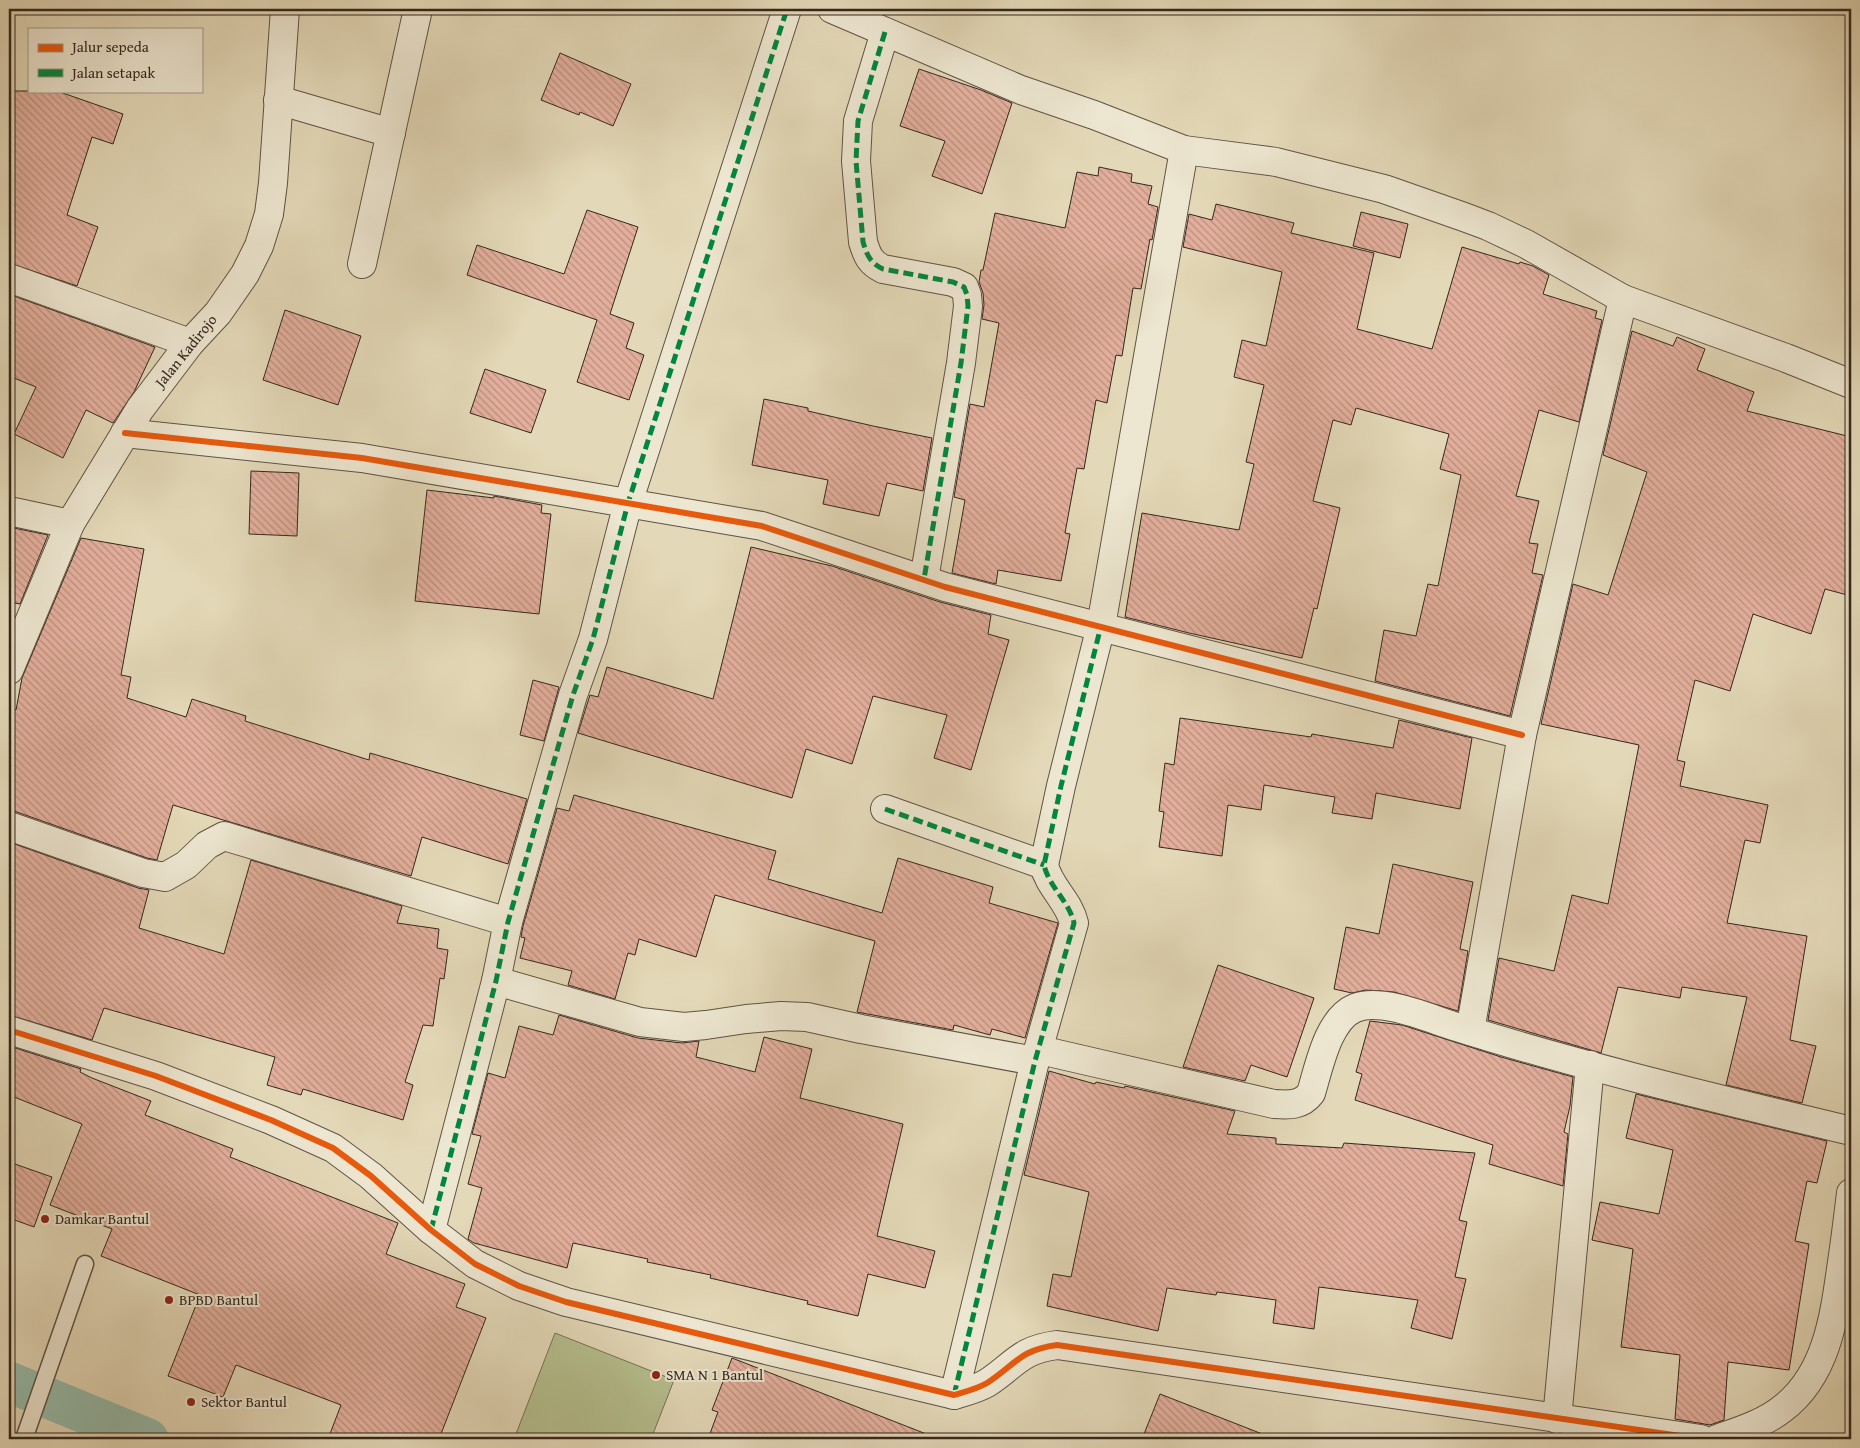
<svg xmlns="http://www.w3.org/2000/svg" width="1860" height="1448" font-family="'Gentium Book Plus',serif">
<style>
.garden{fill:#b5be8d;stroke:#757256}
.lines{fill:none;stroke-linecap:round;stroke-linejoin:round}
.canal{stroke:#96bbaa;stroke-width:41}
.building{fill:url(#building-back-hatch);stroke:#35271e}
.lane-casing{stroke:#605344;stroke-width:19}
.street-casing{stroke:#605344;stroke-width:30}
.lane{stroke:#ede6d0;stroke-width:16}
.street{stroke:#ede6d0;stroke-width:28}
.quiet{stroke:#00873e;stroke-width:5;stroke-dasharray:10 5;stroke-linecap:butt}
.cycleway-casing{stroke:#ede6d0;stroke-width:9}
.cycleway{stroke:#e8590c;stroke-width:6}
.poi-dot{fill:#8f2418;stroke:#ede6d0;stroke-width:2}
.labels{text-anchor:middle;stroke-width:4;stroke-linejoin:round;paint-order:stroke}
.street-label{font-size:15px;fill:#35271e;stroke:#ede6d0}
.poi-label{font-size:15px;fill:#35271e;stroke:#ede6d0;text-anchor:start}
</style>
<defs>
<pattern id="building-back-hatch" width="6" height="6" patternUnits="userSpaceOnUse" patternTransform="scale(1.25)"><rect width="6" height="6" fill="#e3af9c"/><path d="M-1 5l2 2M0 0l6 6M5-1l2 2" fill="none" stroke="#b98e7f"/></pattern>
</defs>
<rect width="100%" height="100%" fill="#e3d8b7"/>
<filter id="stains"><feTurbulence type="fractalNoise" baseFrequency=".004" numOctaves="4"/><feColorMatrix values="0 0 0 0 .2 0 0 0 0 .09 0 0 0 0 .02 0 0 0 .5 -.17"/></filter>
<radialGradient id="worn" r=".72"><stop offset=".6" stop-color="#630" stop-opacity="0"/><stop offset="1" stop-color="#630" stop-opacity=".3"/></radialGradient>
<polygon class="garden" points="555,1333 674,1380 651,1439 514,1439"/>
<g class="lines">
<polyline class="canal" points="9,1382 148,1439"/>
</g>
<g class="building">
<polygon points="560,53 631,84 613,126 580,112 579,115 541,100"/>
<polygon points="919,69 981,90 1012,103 982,194 932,176 945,141 900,126"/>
<polygon points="9,91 57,91 123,114 113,144 92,137 67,215 98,227 77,286 9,263"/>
<polygon points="1099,167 1132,174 1131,182 1152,186 1148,204 1158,207 1152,240 1150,239 1141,289 1133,288 1122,356 1116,355 1107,403 1096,400 1084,469 1077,468 1065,533 1070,534 1061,581 998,570 996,584 952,573 965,500 954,497 970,404 984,407 999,323 982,319 984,305 983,293 979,282 981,270 983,270 995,213 1065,228 1077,172 1098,176"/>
<polygon points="1216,204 1294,223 1291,233 1374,253 1357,329 1432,349 1462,247 1519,264 1520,262 1533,266 1549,275 1543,294 1597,311 1595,318 1602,320 1579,422 1539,410 1516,496 1539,501 1529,543 1538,544 1532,573 1543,575 1510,716 1375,681 1384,630 1416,636 1428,584 1438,586 1461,475 1440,469 1449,434 1356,408 1351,425 1333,420 1313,501 1340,508 1317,609 1314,608 1302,658 1189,633 1125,617 1142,513 1239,530 1254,464 1246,462 1264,385 1234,377 1242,340 1266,346 1282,272 1183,247 1189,214 1212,220"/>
<polygon points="587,210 638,227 610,314 634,323 626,348 644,355 629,400 577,382 597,320 467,275 477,245 564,274"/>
<polygon points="1361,212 1408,224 1400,258 1353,246"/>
<polygon points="14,296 155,347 134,392 113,423 86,410 63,458 14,434 36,387 9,376 9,310"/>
<polygon points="285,310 361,336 338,405 263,380"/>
<polygon points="1632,331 1673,346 1677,337 1705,349 1697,370 1754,392 1747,411 1851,437 1851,596 1825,589 1811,634 1753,614 1730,691 1695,680 1677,760 1685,762 1680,786 1768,805 1760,843 1745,840 1727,923 1807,936 1790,1040 1816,1046 1802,1103 1726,1085 1747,997 1682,987 1680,998 1618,987 1601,1053 1488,1020 1499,958 1554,971 1572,895 1608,904 1639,745 1541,724 1573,584 1608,595 1647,472 1603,455"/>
<polygon points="485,369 546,390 531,433 470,413"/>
<polygon points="764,399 808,408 808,411 873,426 932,438 923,491 887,483 879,516 823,504 828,480 752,465"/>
<polygon points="251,471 299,473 297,536 249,534"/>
<polygon points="427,490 494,498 494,496 542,505 541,513 551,514 539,614 415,601"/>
<polygon points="9,527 48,535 20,604 9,602"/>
<polygon points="81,538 144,549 121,675 131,677 127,698 186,717 192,699 246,716 245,721 369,760 370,753 527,799 508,864 422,837 411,876 173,805 157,860 147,858 14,811 9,811 9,707 16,710 22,678"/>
<polygon points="751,547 832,566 940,602 991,615 988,634 1009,640 971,770 934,758 947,715 873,696 852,764 806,749 792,798 578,733 590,695 598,697 607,667 713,699"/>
<polygon points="533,680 559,687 544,741 520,735"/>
<polygon points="1180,718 1311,737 1312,734 1393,748 1399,720 1472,738 1460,809 1376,793 1372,819 1332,813 1335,797 1264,785 1261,810 1228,805 1222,856 1159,847 1164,812 1159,811 1165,763 1174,765"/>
<polygon points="574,795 776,851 768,879 882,913 898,858 993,887 989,903 1058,923 1025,1038 992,1029 990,1035 954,1025 953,1030 857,1012 875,941 715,895 696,957 639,939 635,955 628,953 615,999 568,985 572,971 520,958 525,938 521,937 523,926 557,808 569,811"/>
<polygon points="9,842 138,888 149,890 139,928 224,954 251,860 402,906 397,923 439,929 437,948 448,950 444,979 440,978 433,1026 423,1025 405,1082 413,1085 403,1120 303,1089 301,1095 267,1085 275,1057 104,1008 92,1040 9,1015"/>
<polygon points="1393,864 1473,882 1460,949 1468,951 1458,1011 1394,992 1366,990 1352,993 1334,989 1346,927 1379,934"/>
<polygon points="1218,965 1314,998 1287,1077 1251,1065 1245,1081 1183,1067"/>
<polygon points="559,1015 638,1038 682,1043 699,1041 696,1057 755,1072 764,1037 812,1049 800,1098 903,1124 877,1236 935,1251 925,1288 868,1274 858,1316 807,1304 808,1301 710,1278 711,1275 647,1262 648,1259 573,1243 567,1268 474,1243 468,1239 482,1188 468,1184 481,1136 472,1134 488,1073 505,1078 519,1026 553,1035"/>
<polygon points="1370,1021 1402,1025 1501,1057 1573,1077 1570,1106 1564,1132 1568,1134 1563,1186 1489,1164 1493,1145 1355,1100 1362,1074 1356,1072"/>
<polygon points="9,1046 81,1069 80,1072 92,1078 151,1101 145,1115 233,1149 230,1157 398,1223 386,1254 465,1284 456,1307 486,1318 439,1439 328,1439 341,1405 236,1365 223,1397 168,1376 200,1295 101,1256 112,1229 50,1205 82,1124 9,1095"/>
<polygon points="1049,1071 1095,1084 1096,1082 1124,1088 1125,1086 1235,1111 1227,1134 1276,1138 1276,1144 1342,1148 1344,1143 1475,1153 1459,1220 1467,1222 1455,1277 1466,1279 1452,1339 1411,1328 1418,1300 1319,1287 1314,1329 1273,1323 1276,1300 1217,1292 1216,1295 1167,1288 1158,1331 1047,1306 1053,1274 1071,1277 1089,1192 1024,1175"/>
<polygon points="1636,1094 1827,1141 1817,1183 1807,1181 1795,1241 1809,1244 1789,1370 1728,1362 1724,1420 1710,1425 1675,1419 1680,1355 1621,1347 1633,1249 1592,1240 1600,1202 1659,1214 1673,1150 1626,1138"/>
<polygon points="9,1162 52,1177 34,1227 9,1218"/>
<polygon points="732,1358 934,1437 933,1439 708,1439 718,1412 712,1410"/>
<polygon points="1160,1394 1270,1437 1270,1439 1142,1439"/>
</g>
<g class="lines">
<defs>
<polyline id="lane" points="24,1439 85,1264"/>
<g id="street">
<polyline points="832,9 1021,90 1094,115 1184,150 1276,162 1384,189 1464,217 1488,226 1526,244 1623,299 1786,358 1851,384"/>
<path d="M885,32L858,121L856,161L863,242C867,255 870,263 883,269L953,282L964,287L967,295L968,306L961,363L924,579"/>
<polyline points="278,100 391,133"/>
<polyline points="362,264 418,9"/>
<polyline points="9,278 190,343"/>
<polyline points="125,433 362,458 762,526 945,587 1522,735"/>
<polyline points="9,511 70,524"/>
<polyline points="9,670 70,524 140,409 190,343 218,313 245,274 259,246 269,214 273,183 285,9"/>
<polyline points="885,809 1044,865"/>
<polyline points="9,826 143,873 165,877 186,865 207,845 224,836 508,922"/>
<polyline points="496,981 640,1022 684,1027 706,1025 746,1019 781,1016 807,1017 861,1029 1035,1061"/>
<path d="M9,1030L156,1076L271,1120L333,1148L371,1176L431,1230L475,1264L519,1286L566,1302L954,1395C964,1392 977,1389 987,1383C1015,1365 1019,1350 1057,1345L1701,1439"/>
<polyline points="1470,1031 1522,735 1623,299"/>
<path d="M1040,1050L1274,1104C1289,1105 1301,1106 1311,1093C1319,1067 1328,1019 1355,1008C1382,997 1430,1019 1457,1027C1587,1068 1719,1099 1851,1131"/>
<polyline points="431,1230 496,981 508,922 573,695 593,639 628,503 787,9"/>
<path d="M954,1395L1035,1061L1074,923C1069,901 1049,887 1044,865L1061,786L1101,626L1184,150"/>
<polyline points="1557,1419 1590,1065"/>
<path d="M1717,1439C1739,1431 1763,1424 1782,1409C1826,1376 1834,1319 1841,1269C1845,1243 1848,1218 1851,1193"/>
</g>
</defs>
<use href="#lane" class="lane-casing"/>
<use href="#street" class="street-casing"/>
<use href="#lane" class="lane"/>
<use href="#street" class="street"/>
<g class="quiet">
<path d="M885,32L858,121L856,161L863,242C867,255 870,263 883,269L953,282L964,287L967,295L968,306L961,363L924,579"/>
<polyline points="885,809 1044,865"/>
<polyline points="431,1230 496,981 508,922 573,695 593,639 628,503 787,9"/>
<path d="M954,1395L1035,1061L1074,923C1069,901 1049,887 1044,865L1061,786L1101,626"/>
</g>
<defs>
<g id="cycleway">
<polyline points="125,433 362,458 762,526 945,587 1522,735"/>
<path d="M9,1030L156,1076L271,1120L333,1148L371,1176L431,1230L475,1264L519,1286L566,1302L954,1395C964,1392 977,1389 987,1383C1015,1365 1019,1350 1057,1345L1701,1439"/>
</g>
</defs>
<use href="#cycleway" class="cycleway-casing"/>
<use href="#cycleway" class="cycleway"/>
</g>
<g class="poi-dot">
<circle cx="45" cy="1219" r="5"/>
<circle cx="169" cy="1300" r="5"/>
<circle cx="656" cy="1375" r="5"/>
<circle cx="191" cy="1402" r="5"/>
</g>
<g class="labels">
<g class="street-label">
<text transform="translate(186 351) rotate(-51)" y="5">Jalan Kadirojo</text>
</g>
<g class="poi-label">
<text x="55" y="1224">Damkar Bantul</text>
<text x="179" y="1305">BPBD Bantul</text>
<text x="666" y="1380">SMA N 1 Bantul</text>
<text x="201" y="1407">Sektor Bantul</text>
</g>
</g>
<rect width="1860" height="1448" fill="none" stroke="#e3d8b7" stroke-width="30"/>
<rect x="10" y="10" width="1840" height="1428" fill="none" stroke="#35271e" stroke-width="2.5"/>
<rect x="15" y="15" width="1830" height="1418" fill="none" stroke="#35271e"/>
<rect x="28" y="28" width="175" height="65" fill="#ede6d0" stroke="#a39a89"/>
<rect x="38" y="44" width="25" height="8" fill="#e8590c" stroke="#a39a89"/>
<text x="72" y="52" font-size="15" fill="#35271e">Jalur sepeda</text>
<rect x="38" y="69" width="25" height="8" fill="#00873e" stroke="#a39a89"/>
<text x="72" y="78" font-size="15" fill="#35271e">Jalan setapak</text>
<rect width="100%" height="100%" filter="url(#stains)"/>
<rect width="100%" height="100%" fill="url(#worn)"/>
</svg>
